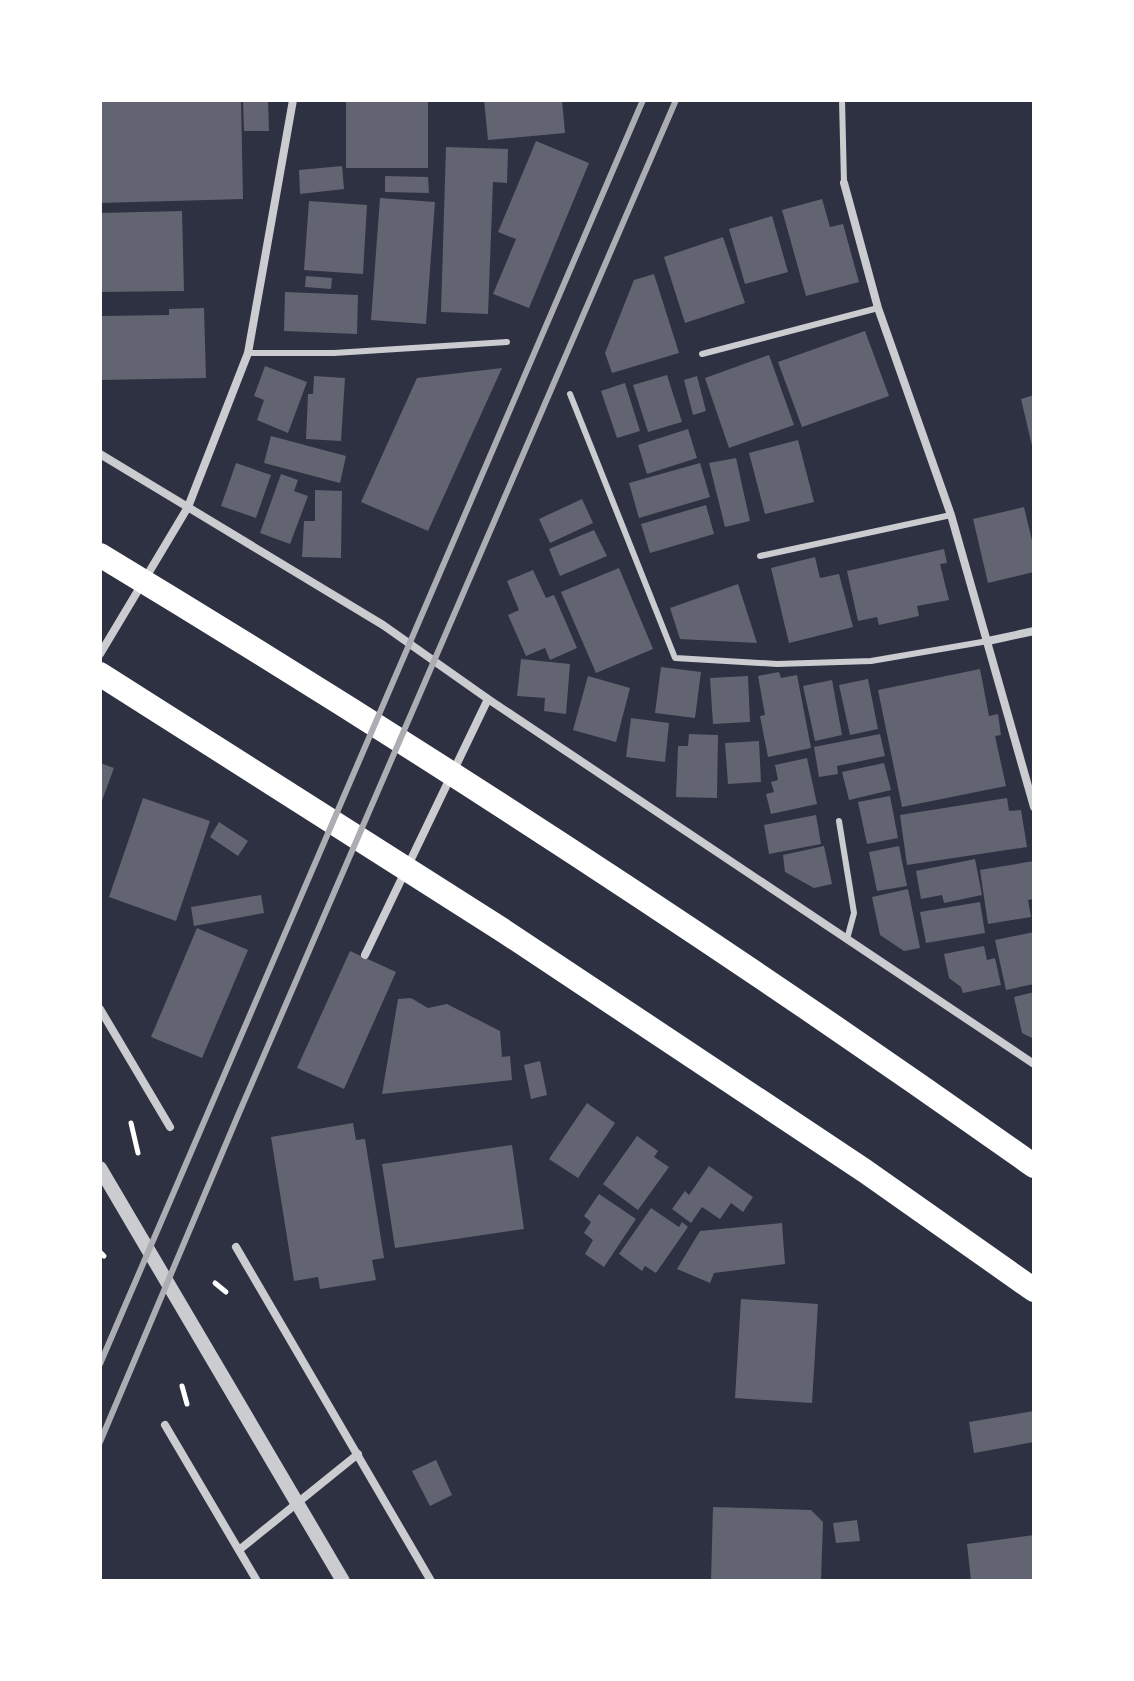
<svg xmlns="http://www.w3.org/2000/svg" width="1134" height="1681" font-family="'Public Sans',sans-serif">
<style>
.building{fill:#626471}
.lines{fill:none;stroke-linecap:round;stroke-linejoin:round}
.path{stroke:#fff;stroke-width:5}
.service{stroke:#caccd0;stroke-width:6}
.minor{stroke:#caccd0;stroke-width:8}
.tertiary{stroke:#caccd0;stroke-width:14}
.motorway{stroke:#fff;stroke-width:24}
.rail{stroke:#abadb3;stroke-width:6}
</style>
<rect width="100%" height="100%" fill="#2d3142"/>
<g class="building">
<polygon points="100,100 241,100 243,199 100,203"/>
<polygon points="243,100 268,100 269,131 244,131"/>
<rect x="346" y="100" width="82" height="68"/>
<polygon points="484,100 562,100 565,133 488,140"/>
<polygon points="536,141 589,163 529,308 493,294 516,239 498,232"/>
<polygon points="446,147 508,149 507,183 493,182 488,314 441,312"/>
<polygon points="342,166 344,189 300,194 299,170"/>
<polygon points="385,176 428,177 429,193 385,192"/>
<polygon points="380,198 435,202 426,324 371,320"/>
<polygon points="822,199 830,227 843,224 859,282 806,296 782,210"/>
<polygon points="309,201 367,205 363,274 304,270"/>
<polygon points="182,211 184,291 100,292 100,213"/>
<polygon points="772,216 788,272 745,284 729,229"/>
<polygon points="723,237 745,303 685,323 664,257"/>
<polygon points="654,274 679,353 612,373 605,353 634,280"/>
<polygon points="306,276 332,278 331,289 305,287"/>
<polygon points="285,292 358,295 357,334 284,331"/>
<polygon points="204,308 206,378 100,380 100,316 169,315 169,309"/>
<polygon points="865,331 889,396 802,427 778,362"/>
<polygon points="769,355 794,425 729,448 705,378"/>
<polygon points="265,366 307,382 288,433 257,420 264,400 254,396"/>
<polygon points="502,368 428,531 361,502 417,378"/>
<polygon points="667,375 682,422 648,432 633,385"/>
<polygon points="314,376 345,378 341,441 306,439 308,394 313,394"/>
<polygon points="697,376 706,411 693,415 684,380"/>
<polygon points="625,383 640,431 617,438 601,391"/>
<polygon points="1034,395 1034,450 1033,450 1021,399"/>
<polygon points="688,429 697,458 647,474 638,445"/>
<polygon points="271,436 346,456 340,483 264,463"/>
<polygon points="798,440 814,502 765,514 749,453"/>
<polygon points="736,458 750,521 725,527 709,463"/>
<polygon points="236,463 271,475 256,518 221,506"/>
<polygon points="700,463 710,497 639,518 629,483"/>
<polygon points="281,474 298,480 294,491 308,496 290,544 260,533"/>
<polygon points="315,490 342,491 341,558 302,557 304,521 315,521"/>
<polygon points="582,499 593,523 550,543 539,519"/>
<polygon points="706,505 714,534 650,553 641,524"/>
<polygon points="1024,507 1034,549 1034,572 988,583 973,519"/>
<polygon points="594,530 607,556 560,576 549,549"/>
<polygon points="944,549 947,563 940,564 949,600 917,606 919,616 879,625 877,617 858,621 847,571"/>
<polygon points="815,557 820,578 839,574 853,627 789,643 771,568"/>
<polygon points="619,568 653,649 596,673 561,592"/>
<polygon points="533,570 546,598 554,595 577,648 550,660 545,648 526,656 508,615 519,610 507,581"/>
<polygon points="738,584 757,643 680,639 670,608"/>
<polygon points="521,659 570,664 566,714 544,711 545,698 517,696"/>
<polygon points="661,667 701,672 695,718 655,713"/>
<polygon points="980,669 989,716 998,714 1001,735 995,736 1006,786 902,807 878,690"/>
<polygon points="779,672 781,678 797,675 811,748 768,757 760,716 765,715 758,676"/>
<polygon points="588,676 630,688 616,742 573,730"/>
<polygon points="748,676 750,722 713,724 710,678"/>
<polygon points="868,679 878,729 850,735 839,685"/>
<polygon points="832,680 842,735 815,741 803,686"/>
<polygon points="631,718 669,723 665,762 626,757"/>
<polygon points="689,734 718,735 717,798 676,797 678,746 688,746"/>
<polygon points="880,734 885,756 837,766 838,774 819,777 814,747"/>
<polygon points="759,741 761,782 728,784 725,743"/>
<polygon points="807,758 817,804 771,814 766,794 774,792 771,782 778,780 775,765"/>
<polygon points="100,763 114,768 100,806"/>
<polygon points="884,763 891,790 849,800 842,772"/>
<polygon points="890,796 898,838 867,844 858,802"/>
<polygon points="143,798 210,821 176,921 109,897"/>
<polygon points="1007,798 1009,811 1021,810 1027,847 907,865 900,815"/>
<polygon points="816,815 821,844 769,854 764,825"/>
<polygon points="219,822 248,841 238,856 210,837"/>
<polygon points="824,846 832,884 814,888 785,872 783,855"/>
<polygon points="899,846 907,886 877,891 869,852"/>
<polygon points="975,859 982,895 944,903 942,895 921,899 916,871"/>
<polygon points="1034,861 1034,899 1028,900 1031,917 988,924 980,870"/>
<polygon points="908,889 920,948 904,951 880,935 872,897"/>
<polygon points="261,895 264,913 194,926 191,907"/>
<polygon points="980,902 985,933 926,943 920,912"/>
<polygon points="197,928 248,950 202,1058 151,1037"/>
<polygon points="1034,932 1034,984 1006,990 995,940"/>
<polygon points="984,946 987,960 995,958 1001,985 963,993 961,987 949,978 944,954"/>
<polygon points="350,951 396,972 344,1089 297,1068"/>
<polygon points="1034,992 1034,1039 1022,1033 1014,997"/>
<polygon points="411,998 428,1008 447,1004 500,1031 502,1057 510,1056 512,1080 382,1094 398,999"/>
<polygon points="540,1061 547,1095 531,1099 524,1065"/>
<polygon points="587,1103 615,1123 578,1178 549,1159"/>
<polygon points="353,1123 356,1140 365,1139 384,1258 372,1260 376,1280 320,1289 318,1277 294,1281 271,1137"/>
<polygon points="637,1136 658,1151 654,1157 669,1167 638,1210 603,1184"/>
<polygon points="512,1145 524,1229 395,1248 382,1164"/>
<polygon points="709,1166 753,1197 743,1212 731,1203 720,1219 702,1207 691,1223 672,1209 685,1191 689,1195"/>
<polygon points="599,1194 636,1219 604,1267 585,1254 593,1240 584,1233 591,1222 584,1216"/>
<polygon points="651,1208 679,1227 682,1222 688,1227 656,1273 645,1266 642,1271 619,1254"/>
<polygon points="782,1223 785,1264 714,1273 710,1283 677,1269 700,1231"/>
<polygon points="741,1299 818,1304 812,1403 735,1398"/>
<polygon points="1034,1411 1034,1442 974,1453 969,1422"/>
<polygon points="436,1460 452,1495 430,1506 412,1471"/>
<polygon points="713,1507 811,1510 823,1522 821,1581 711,1581"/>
<polygon points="857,1520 860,1541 836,1543 833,1523"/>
<polygon points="1034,1535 1034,1581 971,1581 967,1544"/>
</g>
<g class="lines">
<g class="path">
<polyline points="131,1123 138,1153"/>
<polyline points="100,1252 104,1256"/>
<polyline points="215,1283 226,1292"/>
<polyline points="182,1386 187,1404"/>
</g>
<g class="service">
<polyline points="842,100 844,183"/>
<polyline points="248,353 334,353 507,342"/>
<polyline points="702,354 878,308"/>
<polyline points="570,394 675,658 777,664 871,661 988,641"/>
<polyline points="760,556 951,515"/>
<polyline points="839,821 854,913 847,939"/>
</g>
<g class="minor">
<polyline points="844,183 878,308 951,515 1034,807"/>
<polyline points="100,454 383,625 488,699 1034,1064"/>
<polyline points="988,641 1034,631"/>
<polyline points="100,654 188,507 248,353 293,100"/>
<polyline points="365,955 488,699"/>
<polyline points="100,1009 170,1127"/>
<polyline points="236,1247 431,1581"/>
<polyline points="165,1425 257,1581"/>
<polyline points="239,1550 358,1454"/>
</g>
<polyline class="tertiary" points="100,1168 343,1581"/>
<g class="motorway">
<path d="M100,555C418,747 731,951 1034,1166"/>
<polyline points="100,674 504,931 865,1171 1034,1290"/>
</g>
<g class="rail">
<polyline points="100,1364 643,100"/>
<polyline points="100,1442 239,1113 676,100"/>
</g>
</g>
<rect width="1134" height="1681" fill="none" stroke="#ffffff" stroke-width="204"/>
</svg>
